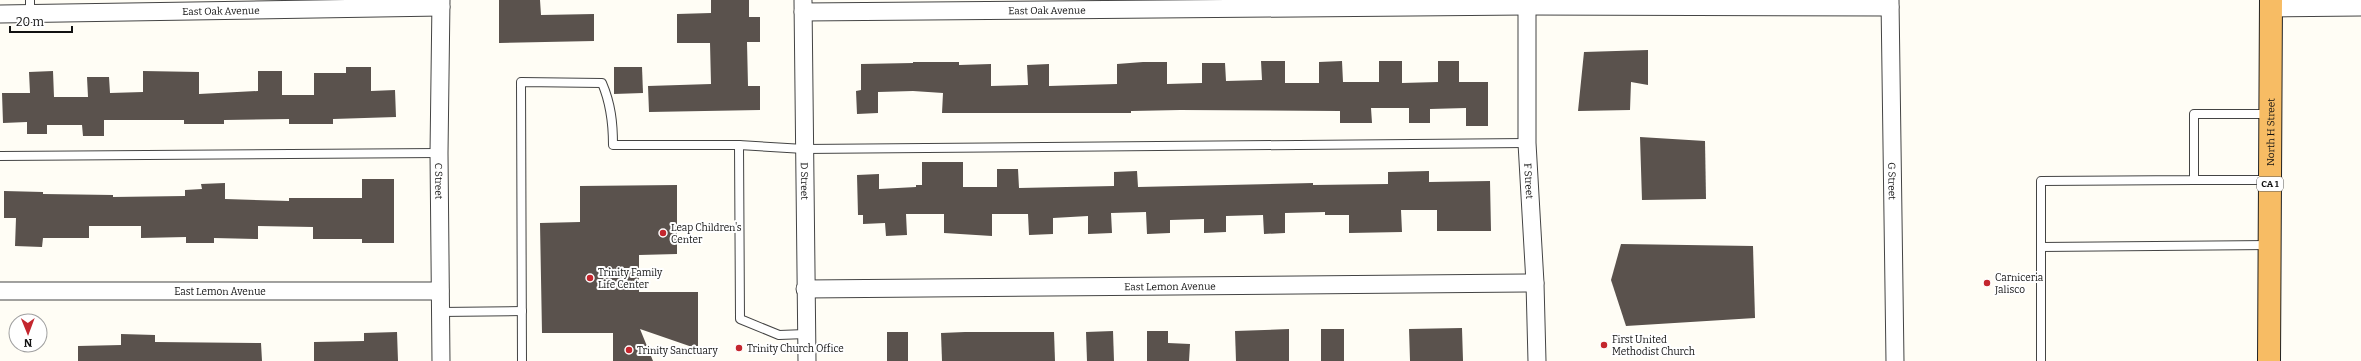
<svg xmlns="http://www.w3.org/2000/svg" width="2361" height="361" font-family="Bitter,serif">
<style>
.building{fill:#5a524d}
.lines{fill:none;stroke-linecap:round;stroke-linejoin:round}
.service-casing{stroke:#444;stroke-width:10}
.minor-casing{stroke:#444;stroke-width:19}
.trunk-casing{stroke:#222;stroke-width:24}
.service{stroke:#fff;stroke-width:8}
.minor{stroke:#fff;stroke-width:17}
.trunk{stroke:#f7bc64;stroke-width:22}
.poi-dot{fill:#c4262e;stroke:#fff;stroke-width:1.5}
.labels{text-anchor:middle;stroke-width:4;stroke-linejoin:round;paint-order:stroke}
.shield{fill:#fff;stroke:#585858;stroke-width:1}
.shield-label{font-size:9px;font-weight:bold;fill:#111}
.street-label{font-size:10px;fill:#111;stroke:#fff}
.poi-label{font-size:10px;fill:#111;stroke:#fff;text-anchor:start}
</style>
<rect width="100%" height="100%" fill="#fffdf5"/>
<g class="building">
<polygon points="499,0 540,0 541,15 594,14 594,41 499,43"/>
<polygon points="711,0 749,0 749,17 760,17 760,42 747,42 748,86 760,86 760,110 649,112 648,86 711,84 710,43 677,43 677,14 711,13"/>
<polygon points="1648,50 1648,85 1631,82 1630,110 1578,111 1584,52"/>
<polygon points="1261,61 1285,61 1285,83 1319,83 1319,62 1342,61 1343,82 1379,82 1379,61 1402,61 1402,83 1438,82 1438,61 1459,61 1459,82 1488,82 1488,126 1466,126 1466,108 1430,109 1430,123 1409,123 1409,108 1371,108 1372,123 1340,123 1340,111 1180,110 1131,111 1131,113 942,113 943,93 913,91 878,92 878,113 857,114 856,91 861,90 861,64 913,63 913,62 959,62 959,65 991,64 991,86 1028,85 1027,65 1049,64 1049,86 1117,84 1117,64 1143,62 1167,62 1167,84 1202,83 1202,63 1225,63 1226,81 1262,80"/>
<polygon points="346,67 371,67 371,91 395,90 396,117 333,119 333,124 289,124 289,119 224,120 224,124 184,124 184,120 104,120 104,136 83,136 82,125 47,125 47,134 27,134 27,122 3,123 2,93 30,93 29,72 53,71 54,97 88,97 87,77 109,77 110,93 143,92 143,71 199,72 199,94 258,91 258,71 282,71 282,95 314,95 314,73 346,73"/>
<polygon points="614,67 642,67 643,93 614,94"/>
<polygon points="1640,137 1705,141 1706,199 1642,200"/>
<polygon points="922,162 963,162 963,187 997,187 997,169 1018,169 1019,188 1114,186 1114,172 1137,171 1138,187 1313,183 1313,185 1388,184 1388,172 1429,171 1429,182 1490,181 1491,231 1437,231 1437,210 1401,210 1402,232 1349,233 1349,215 1325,215 1325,212 1285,213 1285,233 1264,234 1263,215 1226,216 1226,232 1204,233 1204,219 1170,220 1170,233 1147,234 1146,212 1111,213 1112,233 1088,234 1088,216 1053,218 1053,234 1029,235 1028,214 992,214 992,236 944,233 944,214 906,214 907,235 886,236 885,223 863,224 863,215 858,215 857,175 879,174 879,189 916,187 916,185 922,185"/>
<polygon points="362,179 394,179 394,243 362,243 362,239 313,239 313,227 258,226 258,239 214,238 214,243 186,243 186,237 141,238 141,226 89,226 89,238 43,238 42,247 15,246 16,218 4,218 4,191 43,192 43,194 113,195 113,197 185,196 185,190 202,189 201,184 225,183 225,199 289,201 289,198 362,198"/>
<polygon points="677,185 677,254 639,255 639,292 698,292 698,349 640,329 653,361 613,361 613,333 542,333 540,223 580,222 580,186"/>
<polygon points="1621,244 1753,246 1755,318 1626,326 1611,280"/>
<polygon points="1462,328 1463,361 1410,361 1409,329"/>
<polygon points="1289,329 1289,361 1236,361 1235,331"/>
<rect x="1321" y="329" width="23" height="32"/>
<polygon points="1113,331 1114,361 1087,361 1086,332"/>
<polygon points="1147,331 1168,331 1168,343 1190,344 1189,361 1147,361"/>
<polygon points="397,332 398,361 314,361 314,342 364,341 364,333"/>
<rect x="887" y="332" width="21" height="29"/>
<polygon points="965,332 1054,332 1055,361 942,361 941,333"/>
<polygon points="121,334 155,335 155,342 261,343 262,361 78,361 78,346 121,345"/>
</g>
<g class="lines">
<defs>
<g id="service">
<polyline points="30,0 30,14"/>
<polyline points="739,145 740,319 779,335 806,334"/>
<polyline points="0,156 439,153"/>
<polyline points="2194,180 2269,180"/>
<polyline points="2041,247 2269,245"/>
<polyline points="440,312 522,311"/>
<path d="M522,361L521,82L602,83C611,104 613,123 613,145H739L804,149L1527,143"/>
<polyline points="2041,361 2041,181 2194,180 2194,114 2269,114"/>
</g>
<g id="minor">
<path id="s1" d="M441,0L439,153L441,361"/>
<path id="s2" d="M1527,0V143L1535,283L1537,361"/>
<path id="s3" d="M1890,0L1895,361"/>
<path id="s4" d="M803,1L807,361"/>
<polyline points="2271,8 2361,7"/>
<path id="s5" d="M803,12L1527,6L1890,7"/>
<path id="s6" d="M0,14L441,7"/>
<path id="s7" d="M805,289L1535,283"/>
<path id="s8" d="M0,291H440"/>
</g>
<g id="trunk">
<path id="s9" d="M2269,361L2271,0"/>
</g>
</defs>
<use href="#service" class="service-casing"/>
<use href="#minor" class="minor-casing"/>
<use href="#trunk" class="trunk-casing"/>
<use href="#service" class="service"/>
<use href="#minor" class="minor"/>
<use href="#trunk" class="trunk"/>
</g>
<g class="poi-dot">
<circle cx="663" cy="233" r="4"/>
<circle cx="590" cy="278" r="4"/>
<circle cx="1987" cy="283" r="4"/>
<circle cx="1604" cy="345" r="4"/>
<circle cx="739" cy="348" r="4"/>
<circle cx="629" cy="350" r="4"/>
</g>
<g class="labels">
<rect class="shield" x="2257" y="177" width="26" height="14" rx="3"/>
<g class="shield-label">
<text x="2270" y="187">CA 1</text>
</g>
<g class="street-label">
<text dy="4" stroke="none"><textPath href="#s6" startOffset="221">East Oak Avenue</textPath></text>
<text dy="4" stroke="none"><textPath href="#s5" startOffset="244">East Oak Avenue</textPath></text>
<text dy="4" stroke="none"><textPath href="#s9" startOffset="229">North H Street</textPath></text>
<text dy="4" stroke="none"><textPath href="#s3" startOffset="181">G Street</textPath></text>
<text dy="4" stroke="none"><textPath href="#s1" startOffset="181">C Street</textPath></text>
<text dy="4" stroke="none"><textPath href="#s4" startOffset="180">D Street</textPath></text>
<text dy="4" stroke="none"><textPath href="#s2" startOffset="181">F Street</textPath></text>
<text dy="4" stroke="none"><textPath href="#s7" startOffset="365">East Lemon Avenue</textPath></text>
<text dy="4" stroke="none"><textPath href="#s8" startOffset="220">East Lemon Avenue</textPath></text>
</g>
<g class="poi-label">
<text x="671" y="231">Leap Children's<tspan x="671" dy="12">Center</tspan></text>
<text x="598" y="276">Trinity Family<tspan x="598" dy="12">Life Center</tspan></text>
<text x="1995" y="281">Carniceria<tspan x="1995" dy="12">Jalisco</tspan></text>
<text x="1612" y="343">First United<tspan x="1612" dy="12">Methodist Church</tspan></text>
<text x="747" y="352">Trinity Church Office</text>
<text x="637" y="354">Trinity Sanctuary</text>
</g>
</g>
<g transform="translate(28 333) rotate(179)"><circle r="19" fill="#ffffff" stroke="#a0a0a0"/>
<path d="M0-3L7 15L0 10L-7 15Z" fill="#c4262e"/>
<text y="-6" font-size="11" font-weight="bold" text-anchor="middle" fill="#111111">N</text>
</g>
<path d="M10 26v6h62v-6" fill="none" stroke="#111111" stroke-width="2"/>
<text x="16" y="26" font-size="12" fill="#111111" stroke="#ffffff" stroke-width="3" paint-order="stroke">20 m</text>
</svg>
